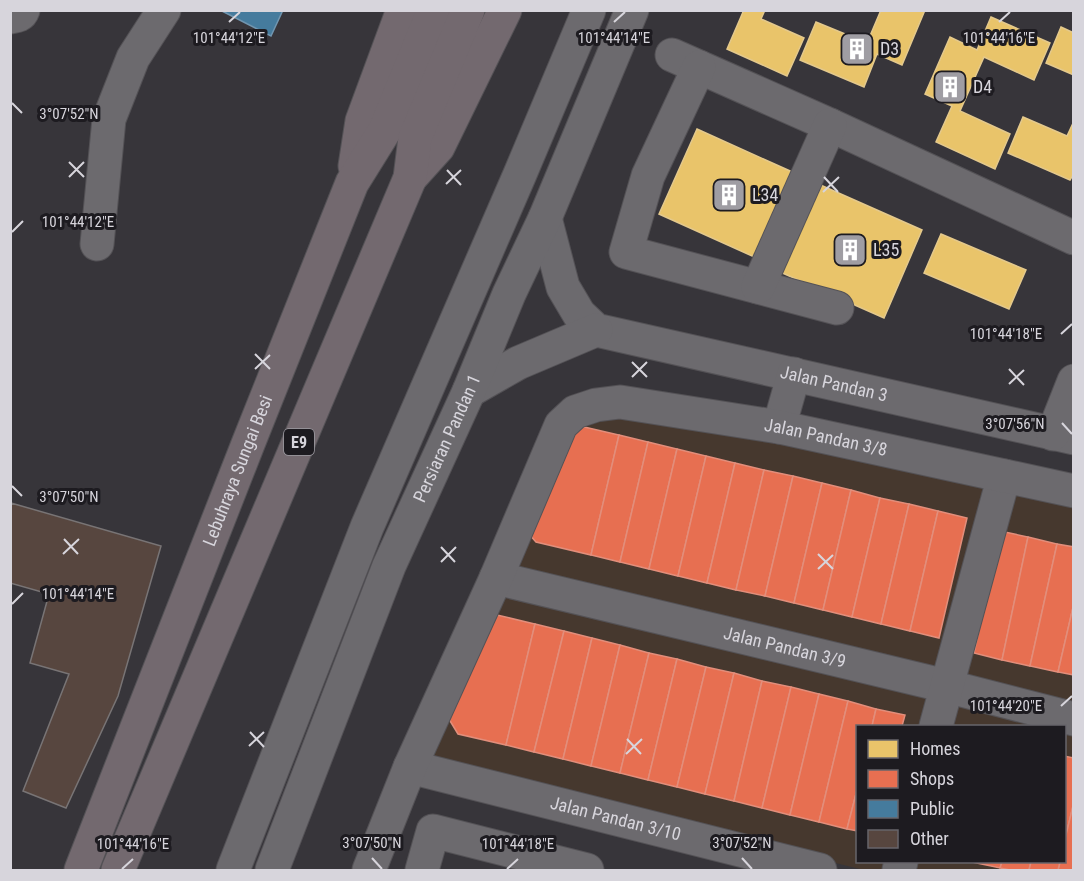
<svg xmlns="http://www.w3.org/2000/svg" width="1084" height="881" font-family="'Roboto Condensed',sans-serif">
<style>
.commercial{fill:#46382e;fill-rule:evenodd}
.homes{fill:#e9c46a;stroke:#e4c98c;stroke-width:1.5}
.shops{fill:#e76f51;stroke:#e28e7b;stroke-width:1.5}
.public{fill:#457b9d;stroke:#7196b0;stroke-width:1.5}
.building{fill:#57463f;stroke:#787475;stroke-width:1.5}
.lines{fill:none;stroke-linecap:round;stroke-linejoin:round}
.minor-casing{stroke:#545256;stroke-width:35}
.highway-casing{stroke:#545256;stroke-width:35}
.minor{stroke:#6c6a6e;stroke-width:33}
.highway{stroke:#73696f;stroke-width:33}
.ticks{fill:none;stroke:#d7d5dc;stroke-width:2}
.labels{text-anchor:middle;stroke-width:6;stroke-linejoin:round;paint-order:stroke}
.shield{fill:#1d1b20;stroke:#9f9da4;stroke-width:1.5}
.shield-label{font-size:16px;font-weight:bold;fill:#d7d5dc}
.poi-label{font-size:18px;fill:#d7d5dc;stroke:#1d1b20;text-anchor:start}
.street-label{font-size:18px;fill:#d7d5dc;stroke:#1d1b20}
.ticks-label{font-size:15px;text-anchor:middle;fill:#d7d5dc;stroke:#1d1b20;stroke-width:6;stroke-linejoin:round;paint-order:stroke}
</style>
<rect width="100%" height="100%" fill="#37353a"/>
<path class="commercial" d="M622,412L1073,502V870H864L616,809L426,759L570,429ZM858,726H1064V862H858Z"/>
<g class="homes">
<polygon points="740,10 765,10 761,19 804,38 787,76 727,49 743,12"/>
<polygon points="881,10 925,10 902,65 877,54 864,87 800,60 816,22 867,43"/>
<polygon points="991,17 1050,43 1034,80 984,57 960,111 1010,134 995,169 936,142 952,106 925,94 950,37 977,50"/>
<polygon points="1061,27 1074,33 1074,75 1046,63"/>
<polygon points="1023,117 1067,136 1074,121 1074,173 1070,180 1008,153"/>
<polygon points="697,129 799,175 761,260 659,214"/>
<polygon points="816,183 922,230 884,318 778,271"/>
<polygon points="941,234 1026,270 1009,309 924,273"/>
</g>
<g class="shops">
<polygon points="580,426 619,435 591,555 536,542 523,527 560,442"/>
<polygon points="619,435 648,442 620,562 591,555"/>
<polygon points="648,442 677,449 649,569 620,562"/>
<polygon points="677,449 706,456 678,576 649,569"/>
<polygon points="706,456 735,463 707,583 678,576"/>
<polygon points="735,463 764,470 736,590 707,583"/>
<polygon points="764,470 793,476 765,596 736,590"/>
<polygon points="793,476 822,483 794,603 765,596"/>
<polygon points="822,483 851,490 823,610 794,603"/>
<polygon points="851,490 880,498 852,617 823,610"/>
<polygon points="880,498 909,504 881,624 852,617"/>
<polygon points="909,504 938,511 910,631 881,624"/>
<polygon points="938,511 967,518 939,638 910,631"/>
<polygon points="1000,531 1028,537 1002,660 974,653"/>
<polygon points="1028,537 1057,544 1030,666 1002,660"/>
<polygon points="1057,544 1074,547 1074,603 1058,672 1030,666"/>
<polygon points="1074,603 1074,675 1058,672"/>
<polygon points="497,615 535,624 506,745 458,734 444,711"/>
<polygon points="535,624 564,631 534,752 506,745"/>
<polygon points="564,631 592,638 563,759 534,752"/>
<polygon points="592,638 620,645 591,766 563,759"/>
<polygon points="620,645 649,653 620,773 591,766"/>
<polygon points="649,653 677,659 648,780 620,773"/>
<polygon points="677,659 706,667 677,787 648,780"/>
<polygon points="706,667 734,673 705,794 677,787"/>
<polygon points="734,673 762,681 734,801 705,794"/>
<polygon points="762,681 791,687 762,808 734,801"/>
<polygon points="791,687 819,694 790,815 762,808"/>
<polygon points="819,694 848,701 819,822 790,815"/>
<polygon points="848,701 876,709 872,726 858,726 858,786 847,829 819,822"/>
<polygon points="876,709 905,715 902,726 872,726"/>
<polygon points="1064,756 1074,758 1074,802 1064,843"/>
<polygon points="858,786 858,831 847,829"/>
<polygon points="1074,802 1074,870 1058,870 1060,862 1064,862 1064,843"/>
<polygon points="972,862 1002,862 1000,868"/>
<polygon points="1002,862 1031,862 1029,870 1010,870 1000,868"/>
<polygon points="1031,862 1060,862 1058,870 1029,870"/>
</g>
<polygon class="public" points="220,10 283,10 271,36"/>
<polygon class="building" points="11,503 161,546 118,696 66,808 23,791 69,674 30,663 49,594 10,583"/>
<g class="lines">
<defs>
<g id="minor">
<path d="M10,17C16,16 21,16 23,10"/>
<polyline points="672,55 830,125 1074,238"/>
<polyline points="699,67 648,176 626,252 837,308"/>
<path id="s1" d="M545,218L563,287L579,314L596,330L1074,438"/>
<polyline points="97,244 109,119 133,58 164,10"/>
<polyline points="758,287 830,125"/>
<polyline points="469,391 518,363 596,330"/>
<polyline points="779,427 794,374"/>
<polyline points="1053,434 1074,381"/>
<path id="s2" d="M496,578L946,686L1074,719"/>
<polyline points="936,726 1004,476"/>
<path id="s3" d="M410,767L820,870"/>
<polyline points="233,870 367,527 520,174 589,10"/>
<path id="s4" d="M272,870L389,566L469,391L509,294L545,218L632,10"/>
<path id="s5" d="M369,870L410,767L496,578L561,425L575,412L596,405L620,402L779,427L1074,491"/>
<polyline points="422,870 433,831 587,870"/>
<polyline points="899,870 901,862"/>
</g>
<g id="highway">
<polyline points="355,166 362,121 403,10"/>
<polyline points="410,178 438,147 505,10"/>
<path id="s6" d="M81,870L248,444L352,183L385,130L434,10"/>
<polyline points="118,870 410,178 415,138 468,10"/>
</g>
</defs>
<use href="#minor" class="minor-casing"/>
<use href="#highway" class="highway-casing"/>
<use href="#minor" class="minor"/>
<use href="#highway" class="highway"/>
</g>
<path class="ticks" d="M229,22L240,12M614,22L625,12M999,22L1010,12M12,103L22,113M69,162L84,177M447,170L461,185M69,177L84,162M824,177L838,192M446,184L461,170M823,192L839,177M12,232L23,221M1061,334L1072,324M255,354L270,369M632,362L647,377M255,369L270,355M1009,369L1024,385M632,377L647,362M1009,384L1024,370M1062,423L1072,434M12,486L22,496M64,539L78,554M441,547L455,562M63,554L79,539M818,554L833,569M441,562L456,547M818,569L833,555M12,604L23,593M1061,706L1072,696M250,732L264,747M627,739L641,754M249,746L264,732M626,754L642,739M372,858L382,869M742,858L752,869M122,869L133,859M507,869L518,859"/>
<defs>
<symbol id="building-square" viewBox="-11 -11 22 22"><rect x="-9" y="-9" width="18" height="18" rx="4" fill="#9f9da3" stroke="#1d1b20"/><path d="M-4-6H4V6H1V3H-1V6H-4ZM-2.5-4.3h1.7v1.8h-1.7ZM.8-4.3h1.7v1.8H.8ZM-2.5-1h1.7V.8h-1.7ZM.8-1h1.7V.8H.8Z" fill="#fff"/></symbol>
</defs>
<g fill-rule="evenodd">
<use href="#building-square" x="838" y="30" width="38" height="38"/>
<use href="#building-square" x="931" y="68" width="38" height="38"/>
<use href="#building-square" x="710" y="176" width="38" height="38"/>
<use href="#building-square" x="831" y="231" width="38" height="38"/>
</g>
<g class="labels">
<rect class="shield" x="284" y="429" width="30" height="26" rx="4.5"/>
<g class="shield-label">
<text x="299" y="448">E9</text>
</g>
<g class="poi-label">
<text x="880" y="55">D3</text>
<text x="973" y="93">D4</text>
<text x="752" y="201">L34</text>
<text x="873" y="256">L35</text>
</g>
<g class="street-label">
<text dy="6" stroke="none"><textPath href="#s1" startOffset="370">Jalan Pandan 3</textPath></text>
<text dy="6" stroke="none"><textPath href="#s5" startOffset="759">Jalan Pandan 3/8</textPath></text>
<text dy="6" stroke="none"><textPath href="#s4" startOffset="466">Persiaran Pandan 1</textPath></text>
<text dy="6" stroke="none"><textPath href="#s6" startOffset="429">Lebuhraya Sungai Besi</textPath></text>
<text dy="6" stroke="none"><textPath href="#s2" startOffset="297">Jalan Pandan 3/9</textPath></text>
<text dy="6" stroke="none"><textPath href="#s3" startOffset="212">Jalan Pandan 3/10</textPath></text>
</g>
</g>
<g class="ticks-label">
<text x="229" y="43">101°44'12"E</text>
<text x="614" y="43">101°44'14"E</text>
<text x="999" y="43">101°44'16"E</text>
<text x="69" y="119">3°07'52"N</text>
<text x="78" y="227">101°44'12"E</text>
<text x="1006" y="339">101°44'18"E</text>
<text x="1015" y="429">3°07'56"N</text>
<text x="69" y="502">3°07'50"N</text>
<text x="78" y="599">101°44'14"E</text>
<text x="1006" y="711">101°44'20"E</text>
<text x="372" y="848">3°07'50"N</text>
<text x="742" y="848">3°07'52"N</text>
<text x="133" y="849">101°44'16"E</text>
<text x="518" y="849">101°44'18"E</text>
</g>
<rect width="1084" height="881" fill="none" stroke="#d7d5dc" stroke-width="24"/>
<rect x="856" y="725" width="210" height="138" fill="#1d1b20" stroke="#67656b" stroke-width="1.5"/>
<rect x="868" y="740" width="30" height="18" fill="#e9c46a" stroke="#67656b" stroke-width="1.5"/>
<text x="910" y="755" font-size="18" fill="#d7d5dc">Homes</text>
<rect x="868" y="770" width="30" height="18" fill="#e76f51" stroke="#67656b" stroke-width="1.5"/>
<text x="910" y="785" font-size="18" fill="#d7d5dc">Shops</text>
<rect x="868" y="800" width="30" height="18" fill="#457b9d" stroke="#67656b" stroke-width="1.5"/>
<text x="910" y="815" font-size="18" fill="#d7d5dc">Public</text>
<rect x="868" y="830" width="30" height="18" fill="#57463f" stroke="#67656b" stroke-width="1.5"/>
<text x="910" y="845" font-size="18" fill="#d7d5dc">Other</text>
</svg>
